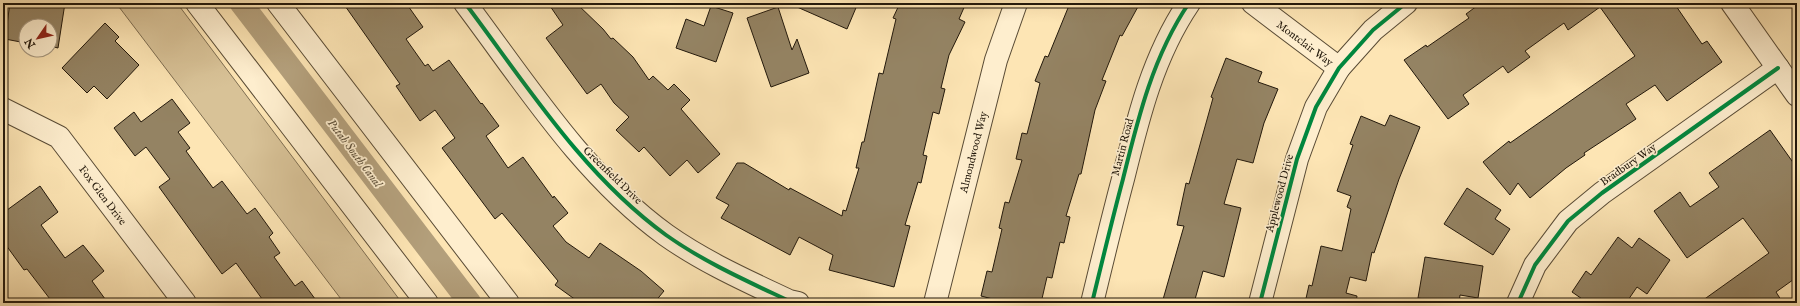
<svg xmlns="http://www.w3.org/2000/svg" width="1800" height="306" font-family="'IM FELL English',serif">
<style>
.green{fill:#d8c297;stroke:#7d6d51}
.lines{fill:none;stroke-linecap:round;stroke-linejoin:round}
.canal{stroke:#b39f7b;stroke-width:23}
.building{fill:#948363;stroke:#22180b}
.minor-casing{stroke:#594b35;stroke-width:24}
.minor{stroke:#feeece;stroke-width:22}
.cycleway-casing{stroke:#feeece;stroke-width:6}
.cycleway{stroke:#00873e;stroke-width:4}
.labels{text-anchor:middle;stroke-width:3.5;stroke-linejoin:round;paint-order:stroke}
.street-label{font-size:11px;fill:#22180b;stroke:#feeece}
.water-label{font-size:12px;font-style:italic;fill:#5c4e38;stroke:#feeece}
</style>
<rect width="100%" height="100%" fill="#fde5b4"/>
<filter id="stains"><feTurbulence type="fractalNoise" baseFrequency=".005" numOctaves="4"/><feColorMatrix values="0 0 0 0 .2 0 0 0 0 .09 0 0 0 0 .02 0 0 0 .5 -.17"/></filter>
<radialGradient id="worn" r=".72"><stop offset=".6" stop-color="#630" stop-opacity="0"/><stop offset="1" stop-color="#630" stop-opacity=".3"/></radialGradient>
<polygon class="green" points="116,3 177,3 402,303 344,303"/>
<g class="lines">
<polyline class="canal" points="241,3 470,303"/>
</g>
<g class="building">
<polygon points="10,3 65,3 58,48 50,46 50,26 26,26 26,43 5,39"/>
<polygon points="343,3 406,3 423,27 406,39 425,66 428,64 433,71 449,60 481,104 482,103 499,126 486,136 508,168 523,157 553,198 554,196 568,213 553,226 566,242 589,258 600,243 641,271 664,291 654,303 580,303 555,285 558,281 502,213 495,219 442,148 455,138 435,110 420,121 396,86 400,84"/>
<polygon points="548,3 576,3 603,29 611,39 613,38 633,57 649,80 653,76 668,90 674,84 690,100 681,109 720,154 698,173 687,160 670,176 644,147 639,152 616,130 629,117 614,103 601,84 587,94 546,38 563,25"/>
<polygon points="788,3 858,3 847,29"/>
<polygon points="900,3 966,3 959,19 965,22 949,55 941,88 945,89 939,114 933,112 923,155 927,156 921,183 918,182 905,225 910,226 894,287 829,270 833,255 799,237 790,255 721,218 729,205 716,198 737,163 744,163 789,190 790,188 842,216 843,210 846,211 859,168 856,168 862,142 864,142 879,73 883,74 896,19 893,18"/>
<polygon points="1070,3 1140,3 1122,36 1120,35 1102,80 1106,81 1095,110 1081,174 1079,174 1066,216 1070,217 1064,243 1060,242 1052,278 1047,277 1041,303 1008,303 981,296 987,271 992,272 1002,229 999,228 1005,202 1009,203 1022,160 1016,159 1022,133 1027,134 1040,83 1035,81 1045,56 1048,57"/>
<polygon points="1481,3 1674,3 1702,44 1707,41 1722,62 1667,101 1655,85 1626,104 1636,119 1584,153 1585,155 1566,168 1530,198 1518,183 1510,195 1483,162 1509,141 1510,143 1635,56 1600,7 1568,30 1564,23 1525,51 1530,57 1508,73 1503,66 1463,95 1469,104 1448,119 1404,60 1426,45 1427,47 1469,18 1466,14"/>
<polygon points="711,6 733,13 716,62 676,48 686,19 704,26"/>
<polygon points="778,7 792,50 797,39 809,73 771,87 747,18"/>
<polygon points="105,23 119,37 115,41 139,65 107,99 94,86 87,93 62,68"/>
<polygon points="1226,58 1262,72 1258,82 1278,89 1264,123 1253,163 1237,159 1224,204 1241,208 1224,277 1203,271 1194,303 1162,303 1184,226 1177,225 1186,183 1189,184 1213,98 1211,97"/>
<polygon points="172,99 190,123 178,132 190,148 186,151 213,188 222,181 247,214 255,208 273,233 269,237 280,253 274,257 295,286 302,281 318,303 265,303 236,263 222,274 159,187 170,179 146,147 135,156 114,128 134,112 141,122"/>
<polygon points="1390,115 1420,127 1399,179 1374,253 1372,252 1366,281 1350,277 1346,293 1357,296 1356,303 1305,303 1309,285 1312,286 1321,246 1342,251 1351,209 1347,207 1351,196 1337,191 1353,145 1350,144 1361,116 1385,126"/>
<polygon points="1770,130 1797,168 1797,277 1776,292 1783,303 1699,303 1769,253 1743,218 1687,258 1654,211 1680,192 1690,207 1719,187 1709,173"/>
<polygon points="40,186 58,212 41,225 65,258 83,245 104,271 92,281 108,303 53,303 27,269 24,270 3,241 3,213"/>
<polygon points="1467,188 1501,210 1495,219 1510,229 1493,255 1444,224"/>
<polygon points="1618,237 1632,248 1639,238 1670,260 1647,294 1637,287 1626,303 1588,303 1572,292 1586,271 1591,275"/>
<polygon points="1425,257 1483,266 1478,298 1460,295 1459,303 1448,303 1418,298"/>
</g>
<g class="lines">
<defs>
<g id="minor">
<polyline points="197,3 427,303"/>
<polyline points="278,3 508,303"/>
<path d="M465,3C526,84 583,175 666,235C704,262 747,281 789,301L798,303"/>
<polyline points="1253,3 1339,68"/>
<polyline points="1732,3 1797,95"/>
<polyline points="3,109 59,137 185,303"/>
<polyline points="935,303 996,60 1016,3"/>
<path d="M1092,303C1102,262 1112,220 1123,179C1138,118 1153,56 1189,3"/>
<polyline points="1260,303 1297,159 1316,107 1339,68 1373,30 1406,3"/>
<polyline points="1518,303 1535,265 1568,221 1602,193 1778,68"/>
</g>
</defs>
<use href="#minor" class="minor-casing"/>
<use href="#minor" class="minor"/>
<defs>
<g id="cycleway">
<path d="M465,3C526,84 583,175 666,235C704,262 747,281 789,301L798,303"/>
<path d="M1092,303C1102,262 1112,220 1123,179C1138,118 1153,56 1189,3"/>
<polyline points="1260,303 1297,159 1316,107 1339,68 1373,30 1406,3"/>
<polyline points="1518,303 1535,265 1568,221 1602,193 1778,68"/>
</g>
</defs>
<use href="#cycleway" class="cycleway-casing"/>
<use href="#cycleway" class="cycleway"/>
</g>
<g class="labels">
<g class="street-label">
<text transform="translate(1305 43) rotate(37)" y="4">Montclair Way</text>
<text transform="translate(1122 147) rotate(-75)" y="4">Martin Road</text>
<text transform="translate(973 152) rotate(-76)" y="4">Almondwood Way</text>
<text transform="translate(1628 164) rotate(-35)" y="4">Bradbury Way</text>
<text transform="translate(613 175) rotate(44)" y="4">Greenfield Drive</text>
<text transform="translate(1279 193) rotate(-75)" y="4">Applewood Drive</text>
<text transform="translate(103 195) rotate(53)" y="4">Fox Glen Drive</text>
</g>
<g class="water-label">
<text transform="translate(355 153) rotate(53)" y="4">Putah South Canal</text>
</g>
</g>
<rect width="1800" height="306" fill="none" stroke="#fde5b4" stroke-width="16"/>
<rect x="4" y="4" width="1792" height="298" fill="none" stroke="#22180b" stroke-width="2"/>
<rect x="8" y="8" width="1784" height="290" fill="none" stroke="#22180b"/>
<g transform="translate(38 38) rotate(236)"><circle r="19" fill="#feeece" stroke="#a69880"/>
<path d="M0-3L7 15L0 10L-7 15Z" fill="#8f2418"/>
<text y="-6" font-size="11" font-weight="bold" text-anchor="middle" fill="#22180b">N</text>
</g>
<rect width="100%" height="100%" filter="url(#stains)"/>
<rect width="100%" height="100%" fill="url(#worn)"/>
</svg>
